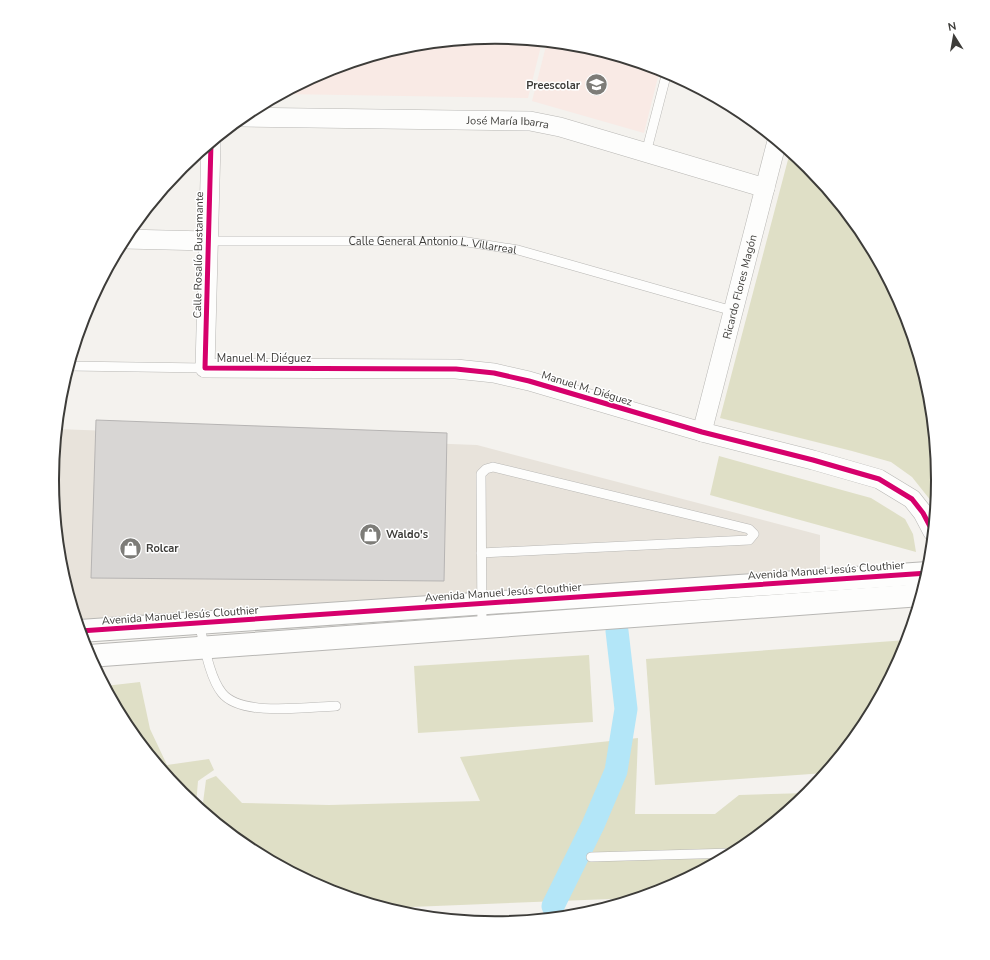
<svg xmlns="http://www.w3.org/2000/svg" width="990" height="960" font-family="'Nunito Sans',sans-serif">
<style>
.built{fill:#e8e3db}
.education{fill:#f9eae5}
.green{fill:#dfdfc6}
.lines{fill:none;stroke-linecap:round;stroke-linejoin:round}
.canal{stroke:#b3e6f8;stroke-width:23}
.building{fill:#d8d6d4;stroke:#b6b4b3}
.lane-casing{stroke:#b8b7b4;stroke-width:10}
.street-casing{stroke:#b8b7b4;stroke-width:20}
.secondary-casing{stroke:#b8b7b4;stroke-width:24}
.lane{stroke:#fdfdfc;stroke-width:9}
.street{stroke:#fdfdfc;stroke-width:19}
.secondary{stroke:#fdfdfc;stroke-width:22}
.cycleway-casing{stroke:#fff;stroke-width:8}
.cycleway{stroke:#d6006c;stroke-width:5}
.labels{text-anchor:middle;stroke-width:3;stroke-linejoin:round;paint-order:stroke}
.poi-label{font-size:11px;font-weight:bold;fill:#3d3c39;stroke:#fff;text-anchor:start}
.street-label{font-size:11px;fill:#3d3c39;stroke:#fff}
.rim{fill:none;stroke:#3d3c39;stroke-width:2}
</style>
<rect width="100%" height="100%" fill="#f4f2ee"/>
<polygon class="built" points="57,429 477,445 820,535 820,568 298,608 77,620 60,566 52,480"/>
<g class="education">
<polygon points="495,37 542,42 528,98 282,94 326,71 409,45"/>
<polygon points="547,42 582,46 660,69 644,133 532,101"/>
</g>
<g class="green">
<polygon points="790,152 808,167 863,234 904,311 930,394 938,480 935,506 912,477 891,462 852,451 720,418"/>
<polygon points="719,456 871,498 905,519 913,534 916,552 710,495"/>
<polygon points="907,640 904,650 863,726 825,773 655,785 646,659"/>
<polygon points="589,655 593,722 418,733 414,666"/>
<polygon points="140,682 150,729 167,765 209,759 214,770 198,781 196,805 182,793 127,726 105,686"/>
<path d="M638,738L635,814H715L739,795L808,793L741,848L664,889L636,898L386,908L325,889L286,868L285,864C263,865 220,824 202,810L206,780L216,776L242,803L329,805L480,801L460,757Z"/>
</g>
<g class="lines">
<polyline class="canal" points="553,906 593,825 616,771 626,709 617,631"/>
</g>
<polygon class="building" points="96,420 447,433 444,581 91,578"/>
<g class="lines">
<defs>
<g id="lane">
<polyline points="646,153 667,72"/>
<path id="s1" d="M208,241H461L518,250L733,311"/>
<polyline points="69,366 205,368"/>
<polyline points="54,459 56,525"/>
<polyline points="481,553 749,540 754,534 749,529 493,467 486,469 481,474 482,627"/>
<path d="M199,623C204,643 209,677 222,693C241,717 307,707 336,706"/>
<polyline points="591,857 733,853"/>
</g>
<g id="street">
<path id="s2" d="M242,117L530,121L560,127L765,188"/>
<polyline points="211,143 205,368 456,369 494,373 529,381 702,432 813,460 879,479 912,499 923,513 933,532"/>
<polyline points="124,239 208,241"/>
<path id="s3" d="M702,432L777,141"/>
</g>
<g id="secondary">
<polyline points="80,631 928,573"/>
<polyline points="89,656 921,595"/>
</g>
</defs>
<use href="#lane" class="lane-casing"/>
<use href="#street" class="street-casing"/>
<use href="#secondary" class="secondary-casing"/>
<use href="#lane" class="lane"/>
<use href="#street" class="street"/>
<use href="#secondary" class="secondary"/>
<defs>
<g id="cycleway">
<polyline points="211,143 205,368 456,369 494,373 529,381 702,432 813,460 879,479 912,499 923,513 933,532"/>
<polyline points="80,631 928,573"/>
</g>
</defs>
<use href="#cycleway" class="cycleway-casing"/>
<use href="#cycleway" class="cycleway"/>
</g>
<defs>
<symbol id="school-disc" viewBox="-11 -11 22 22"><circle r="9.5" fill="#7d7c78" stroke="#fff"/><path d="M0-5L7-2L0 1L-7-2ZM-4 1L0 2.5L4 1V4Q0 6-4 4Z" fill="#fff"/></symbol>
<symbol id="shop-disc" viewBox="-11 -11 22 22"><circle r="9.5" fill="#7d7c78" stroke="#fff"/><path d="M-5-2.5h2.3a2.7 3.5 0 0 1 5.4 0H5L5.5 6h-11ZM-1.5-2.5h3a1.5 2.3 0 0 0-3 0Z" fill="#fff"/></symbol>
</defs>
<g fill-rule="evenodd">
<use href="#school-disc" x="584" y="72" width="25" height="25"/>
<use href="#shop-disc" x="358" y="522" width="25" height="25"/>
<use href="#shop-disc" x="118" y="536" width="25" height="25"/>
</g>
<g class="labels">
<g class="poi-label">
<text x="580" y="89" text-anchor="end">Preescolar</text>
<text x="386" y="538">Waldo's</text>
<text x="146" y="552">Rolcar</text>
</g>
<g class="street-label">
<text dy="4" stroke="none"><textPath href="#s2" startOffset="266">José María Ibarra</textPath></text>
<text dy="4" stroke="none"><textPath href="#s1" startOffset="225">Calle General Antonio L. Villarreal</textPath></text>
<text transform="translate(198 255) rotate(-89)" y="4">Calle Rosalío Bustamante</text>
<text dy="4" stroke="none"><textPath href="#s3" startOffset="150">Ricardo Flores Magón</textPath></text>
<text x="264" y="362">Manuel M. Diéguez</text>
<text transform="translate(587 388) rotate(17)" y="4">Manuel M. Diéguez</text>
<text transform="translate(826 570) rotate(-4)" y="4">Avenida Manuel Jesús Clouthier</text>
<text transform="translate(503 592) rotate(-4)" y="4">Avenida Manuel Jesús Clouthier</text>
<text transform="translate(180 615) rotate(-4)" y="4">Avenida Manuel Jesús Clouthier</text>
</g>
</g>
<path d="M0 0H990V960H0ZM59 480a436 436 0 1 1 872 0a436 436 0 1 1-872 0Z" fill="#fff" fill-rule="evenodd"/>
<path class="rim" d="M59 480a436 436 0 1 1 872 0a436 436 0 1 1-872 0Z"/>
<g transform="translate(954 36) rotate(349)" stroke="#ffffff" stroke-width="3" paint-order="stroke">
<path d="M0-3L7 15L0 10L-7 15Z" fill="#3d3c39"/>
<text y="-6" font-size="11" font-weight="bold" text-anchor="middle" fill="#3d3c39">N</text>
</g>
</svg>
